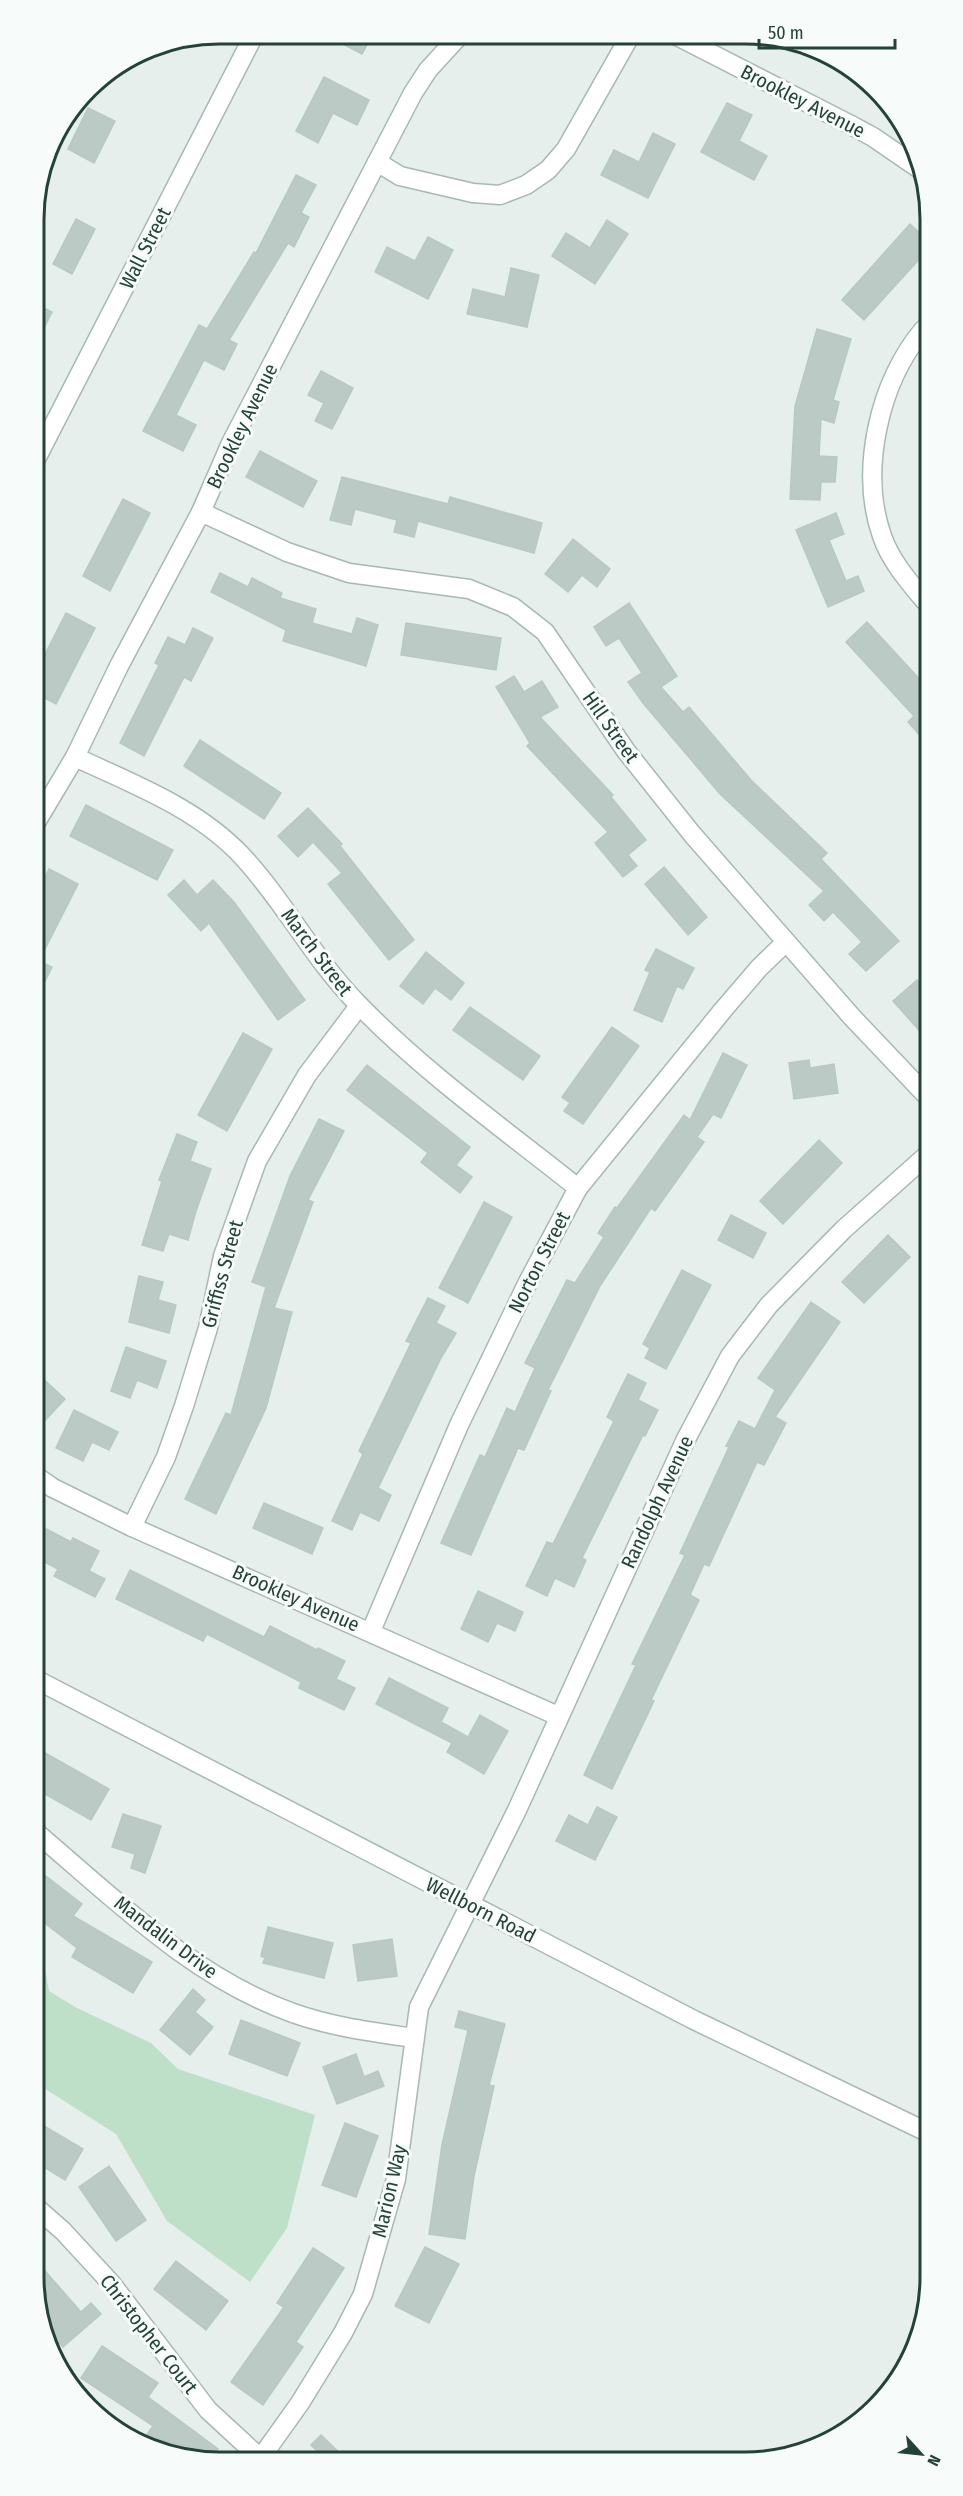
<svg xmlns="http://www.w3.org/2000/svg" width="963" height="2496" font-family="'Fira Sans Condensed',sans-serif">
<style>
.green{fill:#bfe0c8}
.building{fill:#bbcac4;stroke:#b8c9c2;stroke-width:1.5}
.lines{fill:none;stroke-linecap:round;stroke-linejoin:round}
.minor-casing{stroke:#a8b8b2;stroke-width:21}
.minor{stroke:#fff;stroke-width:18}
.labels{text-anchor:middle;stroke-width:6;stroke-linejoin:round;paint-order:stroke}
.street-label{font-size:20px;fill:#24423a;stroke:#f7fbf9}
.rim{fill:none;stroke:#24423a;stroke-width:3}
</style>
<rect width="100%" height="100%" fill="#e6efeb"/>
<polygon class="green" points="38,1951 42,1954 49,1991 77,2008 151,2043 178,2069 315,2115 287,2228 250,2282 167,2221 116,2134 39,2085"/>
<g class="building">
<polygon points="324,34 373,34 362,54"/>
<polygon points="324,77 369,100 357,125 333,113 318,143 296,131"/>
<polygon points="727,103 752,115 739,141 767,156 754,180 701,152"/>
<polygon points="88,108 115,121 94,163 68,149"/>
<polygon points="653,133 675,144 648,198 601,175 614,150 639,162"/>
<polygon points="296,175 316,185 301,213 309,217 294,247 288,243 229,340 237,344 224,370 204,360 176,415 196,425 183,451 143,431 199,325 207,329 254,252 256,253"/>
<polygon points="76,219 95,229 72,274 53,264"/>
<polygon points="607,220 628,234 595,284 552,256 566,233 590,248"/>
<polygon points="910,224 924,237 924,254 864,320 842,300"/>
<polygon points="428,237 453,250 428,299 375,272 387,247 415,261"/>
<polygon points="511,268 539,275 527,327 467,314 473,289 505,297"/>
<polygon points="34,303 52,312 34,348"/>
<polygon points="817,329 851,339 833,400 839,402 834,423 821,419 819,456 837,457 835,482 821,482 820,500 790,499 795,406"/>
<polygon points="321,371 353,388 332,429 315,421 324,403 308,395"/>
<polygon points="260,451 317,481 303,507 246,477"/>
<polygon points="342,477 448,504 450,497 542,523 534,553 418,521 414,537 394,532 397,520 355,509 351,525 330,520"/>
<polygon points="123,499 150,513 110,591 83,576"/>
<polygon points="836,513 844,534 829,540 846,581 858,576 864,591 828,607 796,530"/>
<polygon points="573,539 610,569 597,587 582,575 568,592 545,574"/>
<polygon points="220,573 248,587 252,578 282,593 280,598 316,609 312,623 352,634 357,618 378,625 366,666 283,641 286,630 211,592"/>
<polygon points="629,603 677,676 661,687 683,712 689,707 751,780 827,853 821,859 899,941 866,971 849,954 862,942 833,912 824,921 809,905 824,891 720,794 643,703 628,682 642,673 619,638 606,646 594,627"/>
<polygon points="66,613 95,628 56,704 35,693 35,674"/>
<polygon points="867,622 925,685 925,741 908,722 914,716 846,642"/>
<polygon points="406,623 501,638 496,670 401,655"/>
<polygon points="193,628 213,638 191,681 184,677 144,756 120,743 159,665 155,663 168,637 185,645"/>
<polygon points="514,676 524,692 542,681 558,707 540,717 613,795 611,797 646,840 628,855 637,866 623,877 595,843 608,832 527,746 530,743 496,687"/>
<polygon points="200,740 281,793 264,819 184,766"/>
<polygon points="86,805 173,850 157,880 70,836"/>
<polygon points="308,808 342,844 340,846 414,940 389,960 328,884 342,873 313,842 298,857 278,836"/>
<polygon points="664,867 707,917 688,935 645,884"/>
<polygon points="49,869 78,884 39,961 52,967 36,1000 35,916 43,902 35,897"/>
<polygon points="184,880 197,895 213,880 234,902 305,1000 278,1020 209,923 201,931 168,895"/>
<polygon points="656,949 694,968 683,989 677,986 662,1022 634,1010 650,972 645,970"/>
<polygon points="426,952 464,983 451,1000 435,988 423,1004 400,986"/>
<polygon points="917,980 926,990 926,1038 893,1001"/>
<polygon points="470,1007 540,1056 523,1080 453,1030"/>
<polygon points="612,1027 639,1046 583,1124 564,1111 570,1103 562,1097"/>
<polygon points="243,1033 272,1049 227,1131 198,1115"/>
<polygon points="723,1053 747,1065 721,1118 713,1114 697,1137 704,1142 655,1211 651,1208 600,1286 548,1390 551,1391 524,1450 518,1448 471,1555 441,1543 480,1455 485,1457 507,1408 515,1412 535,1368 525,1363 567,1280 575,1283 604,1237 598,1233 615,1207 617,1208 684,1115 690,1120"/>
<polygon points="809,1060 810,1068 834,1064 838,1093 794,1099 789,1063"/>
<polygon points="367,1065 470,1147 456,1165 472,1177 460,1193 421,1162 428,1153 347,1090"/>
<polygon points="319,1119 344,1131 308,1200 313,1202 274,1308 292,1312 266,1408 216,1514 185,1499 226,1413 231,1415 266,1287 252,1282 290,1176"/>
<polygon points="177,1134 197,1142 190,1161 211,1169 196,1211 188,1240 169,1234 163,1251 142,1245 162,1181 159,1180"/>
<polygon points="819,1140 842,1163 783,1224 760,1201"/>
<polygon points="484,1202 512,1217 468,1303 439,1288"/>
<polygon points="731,1215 766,1233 753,1258 718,1240"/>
<polygon points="888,1235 910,1257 864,1303 842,1282"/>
<polygon points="682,1270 711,1285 666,1369 645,1358 650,1348 643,1344"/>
<polygon points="139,1276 163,1282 158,1300 176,1305 169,1333 129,1322"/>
<polygon points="428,1298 445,1306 436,1323 456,1333 441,1358 378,1488 391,1495 379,1521 360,1512 352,1530 332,1521 363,1454 359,1451 411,1343 406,1341"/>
<polygon points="811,1302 840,1322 775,1417 786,1423 764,1465 757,1462 709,1566 704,1564 690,1595 699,1600 651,1700 654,1701 612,1789 584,1775 636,1665 632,1664 685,1555 680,1553 729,1447 726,1446 739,1421 755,1429 775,1390 758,1378"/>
<polygon points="126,1347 166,1361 157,1388 137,1380 130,1398 111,1391"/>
<polygon points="37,1373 65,1399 37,1429"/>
<polygon points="628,1374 646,1383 638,1400 658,1410 645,1436 643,1435 582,1558 586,1560 574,1587 555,1578 547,1596 526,1586 547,1542 553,1544 614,1421 607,1417"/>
<polygon points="74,1410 118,1432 109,1450 92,1442 83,1461 56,1448"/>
<polygon points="264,1503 323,1528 312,1554 253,1528"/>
<polygon points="37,1524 71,1542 73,1538 99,1551 89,1571 105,1579 95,1597 54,1576 58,1569 37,1558"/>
<polygon points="130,1570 264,1637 270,1626 317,1650 318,1648 345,1661 336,1679 355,1688 344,1710 299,1688 301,1682 207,1634 203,1641 116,1599"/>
<polygon points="478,1591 523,1612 515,1631 497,1623 488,1642 461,1629"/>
<polygon points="389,1678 448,1708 441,1722 468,1737 480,1715 508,1731 484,1774 447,1752 452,1743 376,1704"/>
<polygon points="38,1749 109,1789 91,1820 38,1790"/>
<polygon points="597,1807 617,1817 595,1860 556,1841 569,1815 588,1825"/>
<polygon points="123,1814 161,1826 145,1873 131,1868 135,1854 112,1847"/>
<polygon points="38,1870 82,1904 73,1916 152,1962 133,1993 72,1957 77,1948 38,1918"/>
<polygon points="268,1927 333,1943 324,1978 263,1963 265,1958 261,1956"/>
<polygon points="392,1939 397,1976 358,1981 353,1945"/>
<polygon points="193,1989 205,2000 195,2012 213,2027 190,2055 160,2030"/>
<polygon points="459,2011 505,2024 489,2085 494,2086 474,2176 465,2239 429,2234 442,2145 468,2030 455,2027"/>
<polygon points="241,2020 300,2043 287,2076 229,2054"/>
<polygon points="356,2054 364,2077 378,2071 384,2086 337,2104 323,2067"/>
<polygon points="39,2123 83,2149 65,2180 39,2164"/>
<polygon points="345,2123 378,2136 356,2197 322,2185"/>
<polygon points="109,2166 146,2220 116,2241 79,2187"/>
<polygon points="425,2247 459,2264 429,2323 395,2306"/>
<polygon points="313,2248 344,2268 296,2342 303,2347 263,2405 231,2382 284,2307 277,2303"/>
<polygon points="176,2261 228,2301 206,2330 154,2289"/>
<polygon points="39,2264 81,2312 91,2303 101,2314 63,2347 39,2320"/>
<polygon points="102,2346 158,2383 148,2397 218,2449 211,2459 183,2459 143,2440 153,2426 81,2378"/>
<polygon points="321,2435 346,2459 325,2459 311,2445"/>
</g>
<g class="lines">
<defs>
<g id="minor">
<polyline points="677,36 849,124 873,137 924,172"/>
<polyline points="377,162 400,176 473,193 500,195 526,185 548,170 566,149 630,36"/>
<path d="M924,329C879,381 859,471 882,536C890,560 909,582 925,601"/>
<polyline points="34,463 255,33"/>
<polyline points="201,512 287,552 349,573 469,589 513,607 545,632 626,751 692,834 851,1016 926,1095"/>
<path d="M75,757C133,784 197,808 242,856C285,902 314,960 359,1005C425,1073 504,1129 578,1188"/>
<polyline points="35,824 75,757 119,666 201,512 231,443 413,93 428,70 460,35"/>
<polyline points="37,1477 53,1488 132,1527 558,1716"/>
<polyline points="132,1527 166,1457 184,1406 208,1328 223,1256 257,1161 307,1075 359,1006"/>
<polyline points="371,1631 459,1425 528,1282 578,1188 723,1010 759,968 786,942"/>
<polyline points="37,1680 694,2020 929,2133"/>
<path d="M38,1834C117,1901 194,1978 293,2013C332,2027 373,2032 414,2038"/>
<polyline points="39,2210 63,2231 111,2283 208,2410 260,2458"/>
<polyline points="260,2459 300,2403 343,2333 363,2294 396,2179 419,2007 517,1810 685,1441 730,1356 769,1305 844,1229 926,1156"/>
</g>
</defs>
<use href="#minor" class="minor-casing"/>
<use href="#minor" class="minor"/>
</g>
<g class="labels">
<g class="street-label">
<text transform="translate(803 101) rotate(27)" y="7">Brookley Avenue</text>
<text transform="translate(145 248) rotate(-63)" y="7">Wall Street</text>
<text transform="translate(242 426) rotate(-64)" y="7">Brookley Avenue</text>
<text transform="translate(611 727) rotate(55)" y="7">Hill Street</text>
<text transform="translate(317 952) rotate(53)" y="7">March Street</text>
<text transform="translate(539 1262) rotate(-63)" y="7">Norton Street</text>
<text transform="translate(222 1274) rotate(-75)" y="7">Griffiss Street</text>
<text transform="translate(657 1502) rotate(-65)" y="7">Randolph Avenue</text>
<text transform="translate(296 1598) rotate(24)" y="7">Brookley Avenue</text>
<text transform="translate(481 1910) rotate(27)" y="7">Wellborn Road</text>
<text transform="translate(166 1937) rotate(37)" y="7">Mandalin Drive</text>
<text transform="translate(389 2191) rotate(-77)" y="7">Marion Way</text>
<text transform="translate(149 2334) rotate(52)" y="7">Christopher Court</text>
</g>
</g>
<path d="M0 0H963V2496H0ZM219 44H745A175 175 0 0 1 920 219V2277A175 175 0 0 1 745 2452H219A175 175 0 0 1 44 2277V219A175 175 0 0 1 219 44Z" fill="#f7fbf9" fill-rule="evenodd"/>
<path class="rim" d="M219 44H745A175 175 0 0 1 920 219V2277A175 175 0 0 1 745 2452H219A175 175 0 0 1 44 2277V219A175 175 0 0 1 219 44Z"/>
<g transform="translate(921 2454) rotate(117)" stroke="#f7fbf9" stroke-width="4.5" paint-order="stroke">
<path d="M0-4.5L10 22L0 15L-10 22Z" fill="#24423a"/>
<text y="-9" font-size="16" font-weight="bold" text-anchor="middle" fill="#24423a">N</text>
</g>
<path d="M759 39v9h136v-9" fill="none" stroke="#24423a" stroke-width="3"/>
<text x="768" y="39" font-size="18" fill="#24423a" stroke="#f7fbf9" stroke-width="4.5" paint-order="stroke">50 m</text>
</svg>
